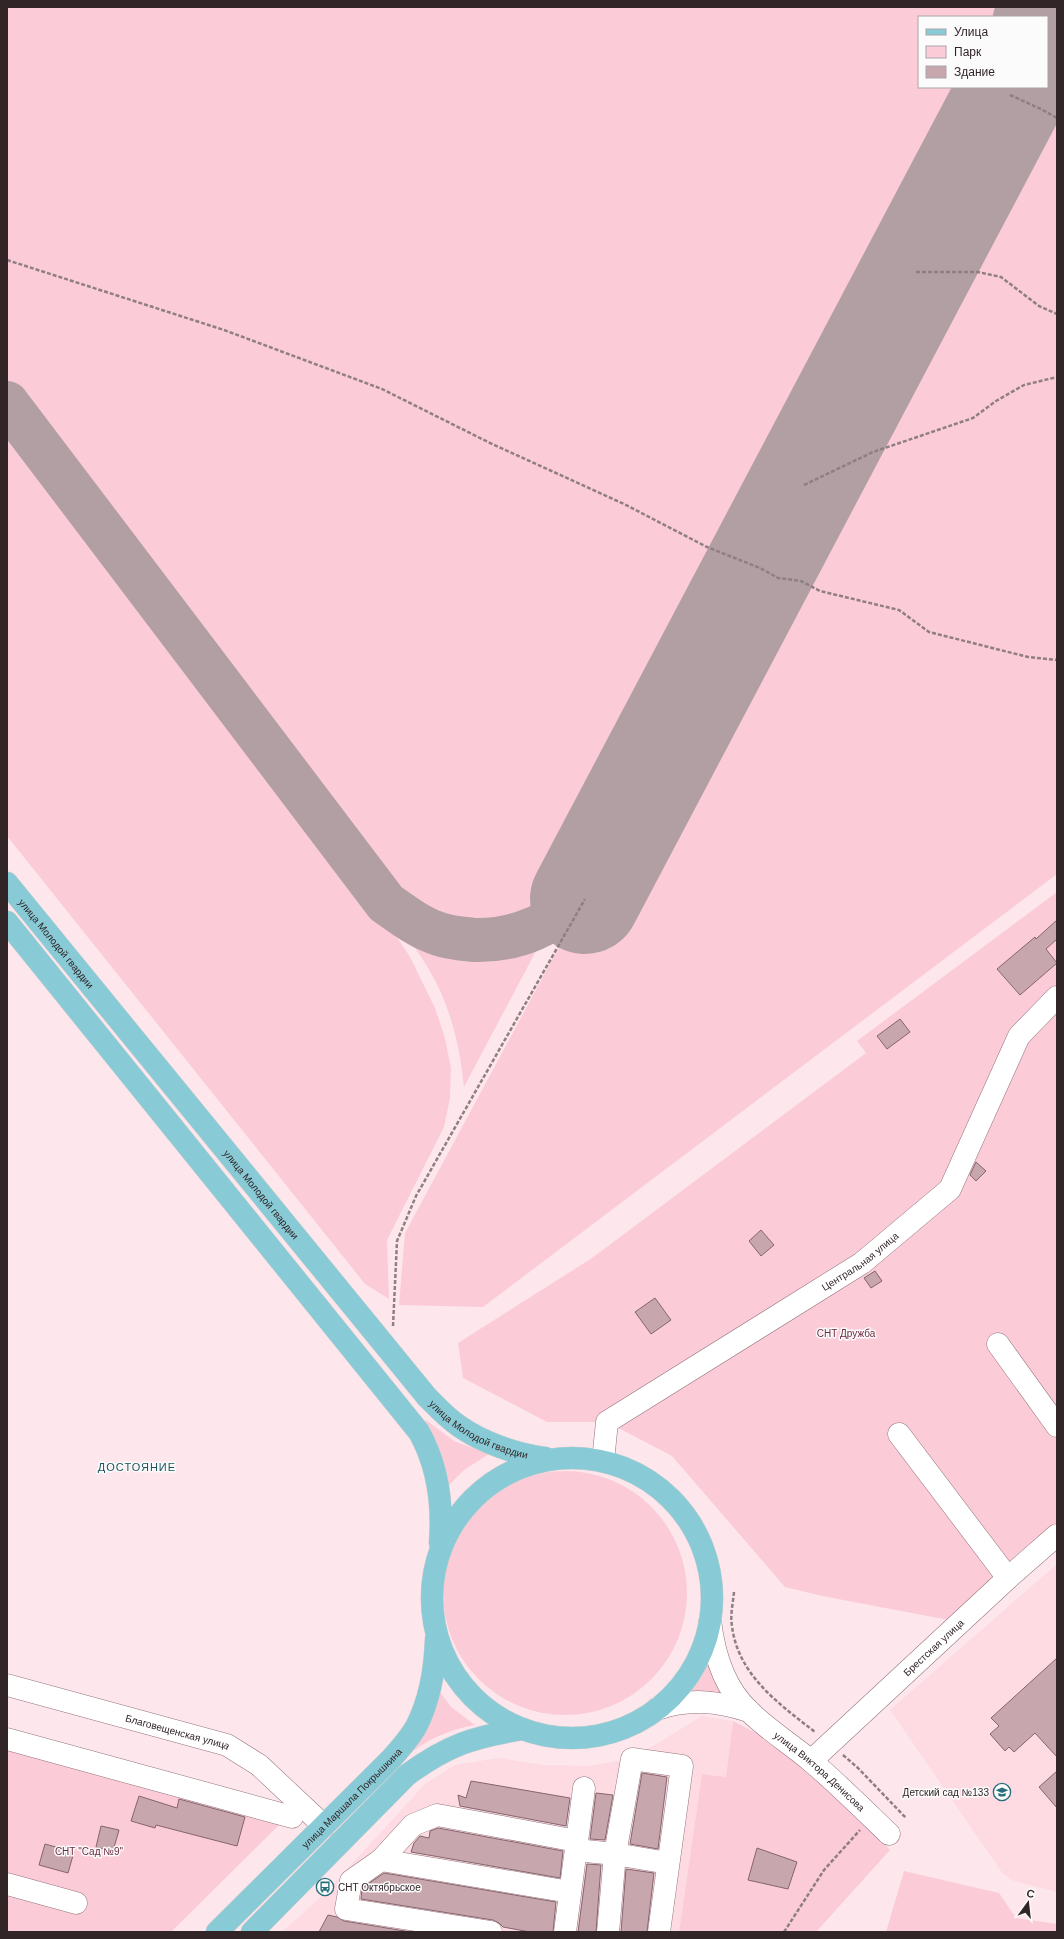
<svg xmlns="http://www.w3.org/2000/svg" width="1064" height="1939" font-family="Helvetica,sans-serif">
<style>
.built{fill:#fedbe3}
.green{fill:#fbccd7}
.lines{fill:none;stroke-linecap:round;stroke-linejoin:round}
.taxiway{stroke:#b29fa3;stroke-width:44}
.runway{stroke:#b29fa3;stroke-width:110}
.building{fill:#c8a6ae;stroke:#84656d}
.minor-casing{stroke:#94747c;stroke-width:23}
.major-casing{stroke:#d2cfd0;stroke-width:23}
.path{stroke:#8f7e82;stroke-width:2.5;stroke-dasharray:4 2;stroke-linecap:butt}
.minor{stroke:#fff;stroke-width:22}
.major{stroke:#88cbd6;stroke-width:22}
.labels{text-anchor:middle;stroke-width:3;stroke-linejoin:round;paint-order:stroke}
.street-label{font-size:10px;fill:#322528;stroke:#fbfbfb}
.park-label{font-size:10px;fill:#6d2a40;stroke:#fbfbfb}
.poi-label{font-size:10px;fill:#322528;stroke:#fbfbfb;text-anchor:end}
.neighbourhood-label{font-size:11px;letter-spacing:1px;fill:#1a545d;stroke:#fbfbfb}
</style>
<rect width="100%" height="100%" fill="#fde7ec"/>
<g class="built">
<polygon points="1057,1564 1057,1892 1014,1881 1003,1874 890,1710"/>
<polygon points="702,1716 733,1721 726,1777 702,1774 679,1932 282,1932 325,1893 425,1784 455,1765 498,1758 544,1765 587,1766 618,1761 648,1749"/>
</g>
<g class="green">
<path d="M7,7H1038L1033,17H919V87H995L578,873C569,886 554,912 540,920C501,943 446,939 410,912C404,908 399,900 394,894L7,381Z"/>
<polygon points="1057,23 1057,874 483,1307 399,1305 405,1233 1022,87 1047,87 1047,41"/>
<polygon points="7,435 376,905 410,957 435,1008 445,1038 451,1068 450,1098 444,1127 387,1240 389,1299 365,1284 7,836"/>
<polygon points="1057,892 1057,1540 959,1622 822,1596 785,1587 672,1456 607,1422 547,1422 463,1378 458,1343 592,1258 866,1053 857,1041"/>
<path d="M400,928C433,944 469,960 507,951C519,948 532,941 544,936L464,1087C460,1046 450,1004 428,968C420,954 410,941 400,928Z"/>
<polygon points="426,1420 454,1441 489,1454 464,1470 442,1492 421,1424"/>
<circle cx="565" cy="1593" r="122"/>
<polygon points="709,1662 725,1697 688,1694 700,1679"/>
<path d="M434,1684L451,1707L475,1725C449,1730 427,1739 407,1756Z"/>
<polygon points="733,1721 772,1741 871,1828 890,1850 816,1932 679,1932 702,1774 726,1777"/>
<polygon points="7,1737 285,1819 171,1932 7,1932"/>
<polygon points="904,1871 999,1893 1016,1918 1057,1924 1057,1932 886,1932"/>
</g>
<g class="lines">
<path class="taxiway" d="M7,403L386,903C403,915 420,928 439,934C450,938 464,939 475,940C520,941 549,923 585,899"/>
<g class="runway">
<polyline points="1047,25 1056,7"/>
<polyline points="585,899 1014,87"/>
</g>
</g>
<g class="building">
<polygon points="1057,920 1057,939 1046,949 1057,963 1020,995 997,969 1035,937 1036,939"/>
<polygon points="900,1019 910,1032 887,1049 877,1036"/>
<polygon points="976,1162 986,1171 976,1181 970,1175"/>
<polygon points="761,1230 774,1245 761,1256 749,1241"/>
<polygon points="875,1271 882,1281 871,1288 864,1278"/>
<polygon points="655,1298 671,1320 651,1334 635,1312"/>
<polygon points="1057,1658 1057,1757 1035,1733 1014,1752 1009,1747 1005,1751 990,1734 999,1726 991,1718"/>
<polygon points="1057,1771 1057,1808 1039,1787"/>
<polygon points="642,1773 667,1777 658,1849 630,1844"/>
<polygon points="471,1781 570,1798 566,1826 460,1806 458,1795 466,1798"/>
<polygon points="596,1793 613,1795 605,1840 590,1839"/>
<polygon points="139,1796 177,1808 179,1799 245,1817 237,1846 156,1825 155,1828 131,1821"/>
<polygon points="101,1826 119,1830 113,1851 96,1847"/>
<polygon points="438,1828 563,1851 560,1878 411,1852 414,1843 420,1836 429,1838 430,1831"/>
<polygon points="45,1844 74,1852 68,1873 39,1865"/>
<polygon points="757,1848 797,1862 788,1889 748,1880"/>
<polygon points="587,1864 601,1865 596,1932 578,1932"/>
<polygon points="626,1869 654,1873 647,1932 621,1932"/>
<polygon points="384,1873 556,1902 553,1932 530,1932 503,1927 499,1923 493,1920 361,1899 362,1888"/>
<polygon points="328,1915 337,1917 344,1921 411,1932 319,1932"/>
</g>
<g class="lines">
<defs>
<g id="minor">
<polyline points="998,1344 1057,1426"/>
<polyline points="899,1434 1008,1578"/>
<path id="s1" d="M603,1461L607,1422L862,1263L950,1189L1019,1036L1057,997"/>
<path id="s2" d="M710,1621C714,1654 724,1688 749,1711C768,1730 791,1744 811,1761C838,1784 863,1809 889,1834"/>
<path id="s3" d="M7,1685L227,1745L259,1765L324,1826"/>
<path d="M657,1709C689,1698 717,1701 749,1711"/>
<polyline points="7,1739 292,1817"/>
<path id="s4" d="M811,1761L1008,1578L1057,1535"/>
<polyline points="576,1850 615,1854 632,1759 682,1766 659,1932"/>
<polyline points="381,1860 413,1825 437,1815 577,1841"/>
<polyline points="7,1884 76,1903"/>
<polyline points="491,1932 346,1909 351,1881 381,1860 570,1892"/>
<polyline points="565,1932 584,1788"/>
<polyline points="608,1932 615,1854 668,1863"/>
</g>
<g id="major">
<path id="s5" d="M7,883L427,1397C437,1407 447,1418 459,1426C483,1443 516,1454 545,1458"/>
<path d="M7,922L419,1432C438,1466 443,1504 440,1543"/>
<circle cx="572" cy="1598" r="140"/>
<path id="s6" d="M217,1932L391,1759C400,1749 409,1739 416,1727C430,1700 435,1669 436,1639"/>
<path d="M252,1932L407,1775C448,1745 473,1737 523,1729"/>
</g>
</defs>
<use href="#minor" class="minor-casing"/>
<use href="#major" class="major-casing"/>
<g class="path">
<polyline points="1010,95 1041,109 1057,118"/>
<polyline points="7,260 224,330 382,389 490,443 624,504 707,547 760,568 778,578 801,581 820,591 899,610 929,632 1028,657 1057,660"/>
<polyline points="916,272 978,272 1001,277 1039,306 1057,314"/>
<polyline points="804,485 873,452 973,418 996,401 1024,385 1057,377"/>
<polyline points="393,1326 397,1241 416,1196 585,899"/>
<path d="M734,1592C733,1603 730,1615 732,1626C738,1675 778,1703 815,1732"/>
<polyline points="843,1755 858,1768 906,1818"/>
<polyline points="784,1932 824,1870 860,1830"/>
</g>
<use href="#minor" class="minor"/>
<use href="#major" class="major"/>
</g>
<defs>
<symbol id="school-ring" viewBox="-11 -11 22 22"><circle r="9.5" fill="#fbfbfb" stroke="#286f7c" stroke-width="1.5"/><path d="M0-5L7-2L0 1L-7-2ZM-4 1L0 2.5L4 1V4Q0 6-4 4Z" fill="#286f7c"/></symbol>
<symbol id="bus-ring" viewBox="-11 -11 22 22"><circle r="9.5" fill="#fbfbfb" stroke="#286f7c" stroke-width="1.5"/><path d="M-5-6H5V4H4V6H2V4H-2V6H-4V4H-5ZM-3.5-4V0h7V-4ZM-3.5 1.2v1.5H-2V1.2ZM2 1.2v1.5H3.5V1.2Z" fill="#286f7c"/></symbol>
</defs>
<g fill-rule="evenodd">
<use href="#school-ring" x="992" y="1782" width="20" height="20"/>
<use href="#bus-ring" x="315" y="1877" width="20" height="20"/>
</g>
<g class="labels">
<g class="street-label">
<text dy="4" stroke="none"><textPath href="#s5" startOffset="78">улица Молодой гвардии</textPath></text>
<text dy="4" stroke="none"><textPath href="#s5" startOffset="402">улица Молодой гвардии</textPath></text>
<text dy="4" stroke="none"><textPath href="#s1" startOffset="339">Центральная улица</textPath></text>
<text dy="4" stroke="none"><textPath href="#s5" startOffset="726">улица Молодой гвардии</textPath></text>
<text dy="4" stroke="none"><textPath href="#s4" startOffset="167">Брестская улица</textPath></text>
<text dy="4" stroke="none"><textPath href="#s3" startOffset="177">Благовещенская улица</textPath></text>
<text dy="4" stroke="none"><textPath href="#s2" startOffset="193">улица Виктора Денисова</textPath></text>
<text dy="4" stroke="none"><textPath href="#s6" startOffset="190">улица Маршала Покрышкина</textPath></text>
</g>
<g class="park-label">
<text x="846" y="1337">СНТ Дружба</text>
<text x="89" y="1855">СНТ "Сад №9"</text>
</g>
<g class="poi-label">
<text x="989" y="1796">Детский сад №133</text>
<text x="338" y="1891" text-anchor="start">СНТ Октябрьское</text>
</g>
<g class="neighbourhood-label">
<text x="137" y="1471">ДОСТОЯНИЕ</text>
</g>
</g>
<rect width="1064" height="1939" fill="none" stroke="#322528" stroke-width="16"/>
<rect x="918" y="16" width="130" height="72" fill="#fbfbfb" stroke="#aba5a7"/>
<rect x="926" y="29" width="20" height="6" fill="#88cbd6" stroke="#aba5a7"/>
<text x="954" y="36" font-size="12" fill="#322528">Улица</text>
<rect x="926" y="46" width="20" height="12" fill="#fbccd7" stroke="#aba5a7"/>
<text x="954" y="56" font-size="12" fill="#322528">Парк</text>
<rect x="926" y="66" width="20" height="12" fill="#c8a6ae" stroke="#aba5a7"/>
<text x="954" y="76" font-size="12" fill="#322528">Здание</text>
<g transform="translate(1028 1903) rotate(15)" stroke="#fbfbfb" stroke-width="3" paint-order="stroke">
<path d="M0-3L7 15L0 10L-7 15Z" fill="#322528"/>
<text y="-6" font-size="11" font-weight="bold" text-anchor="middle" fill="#322528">С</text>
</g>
</svg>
